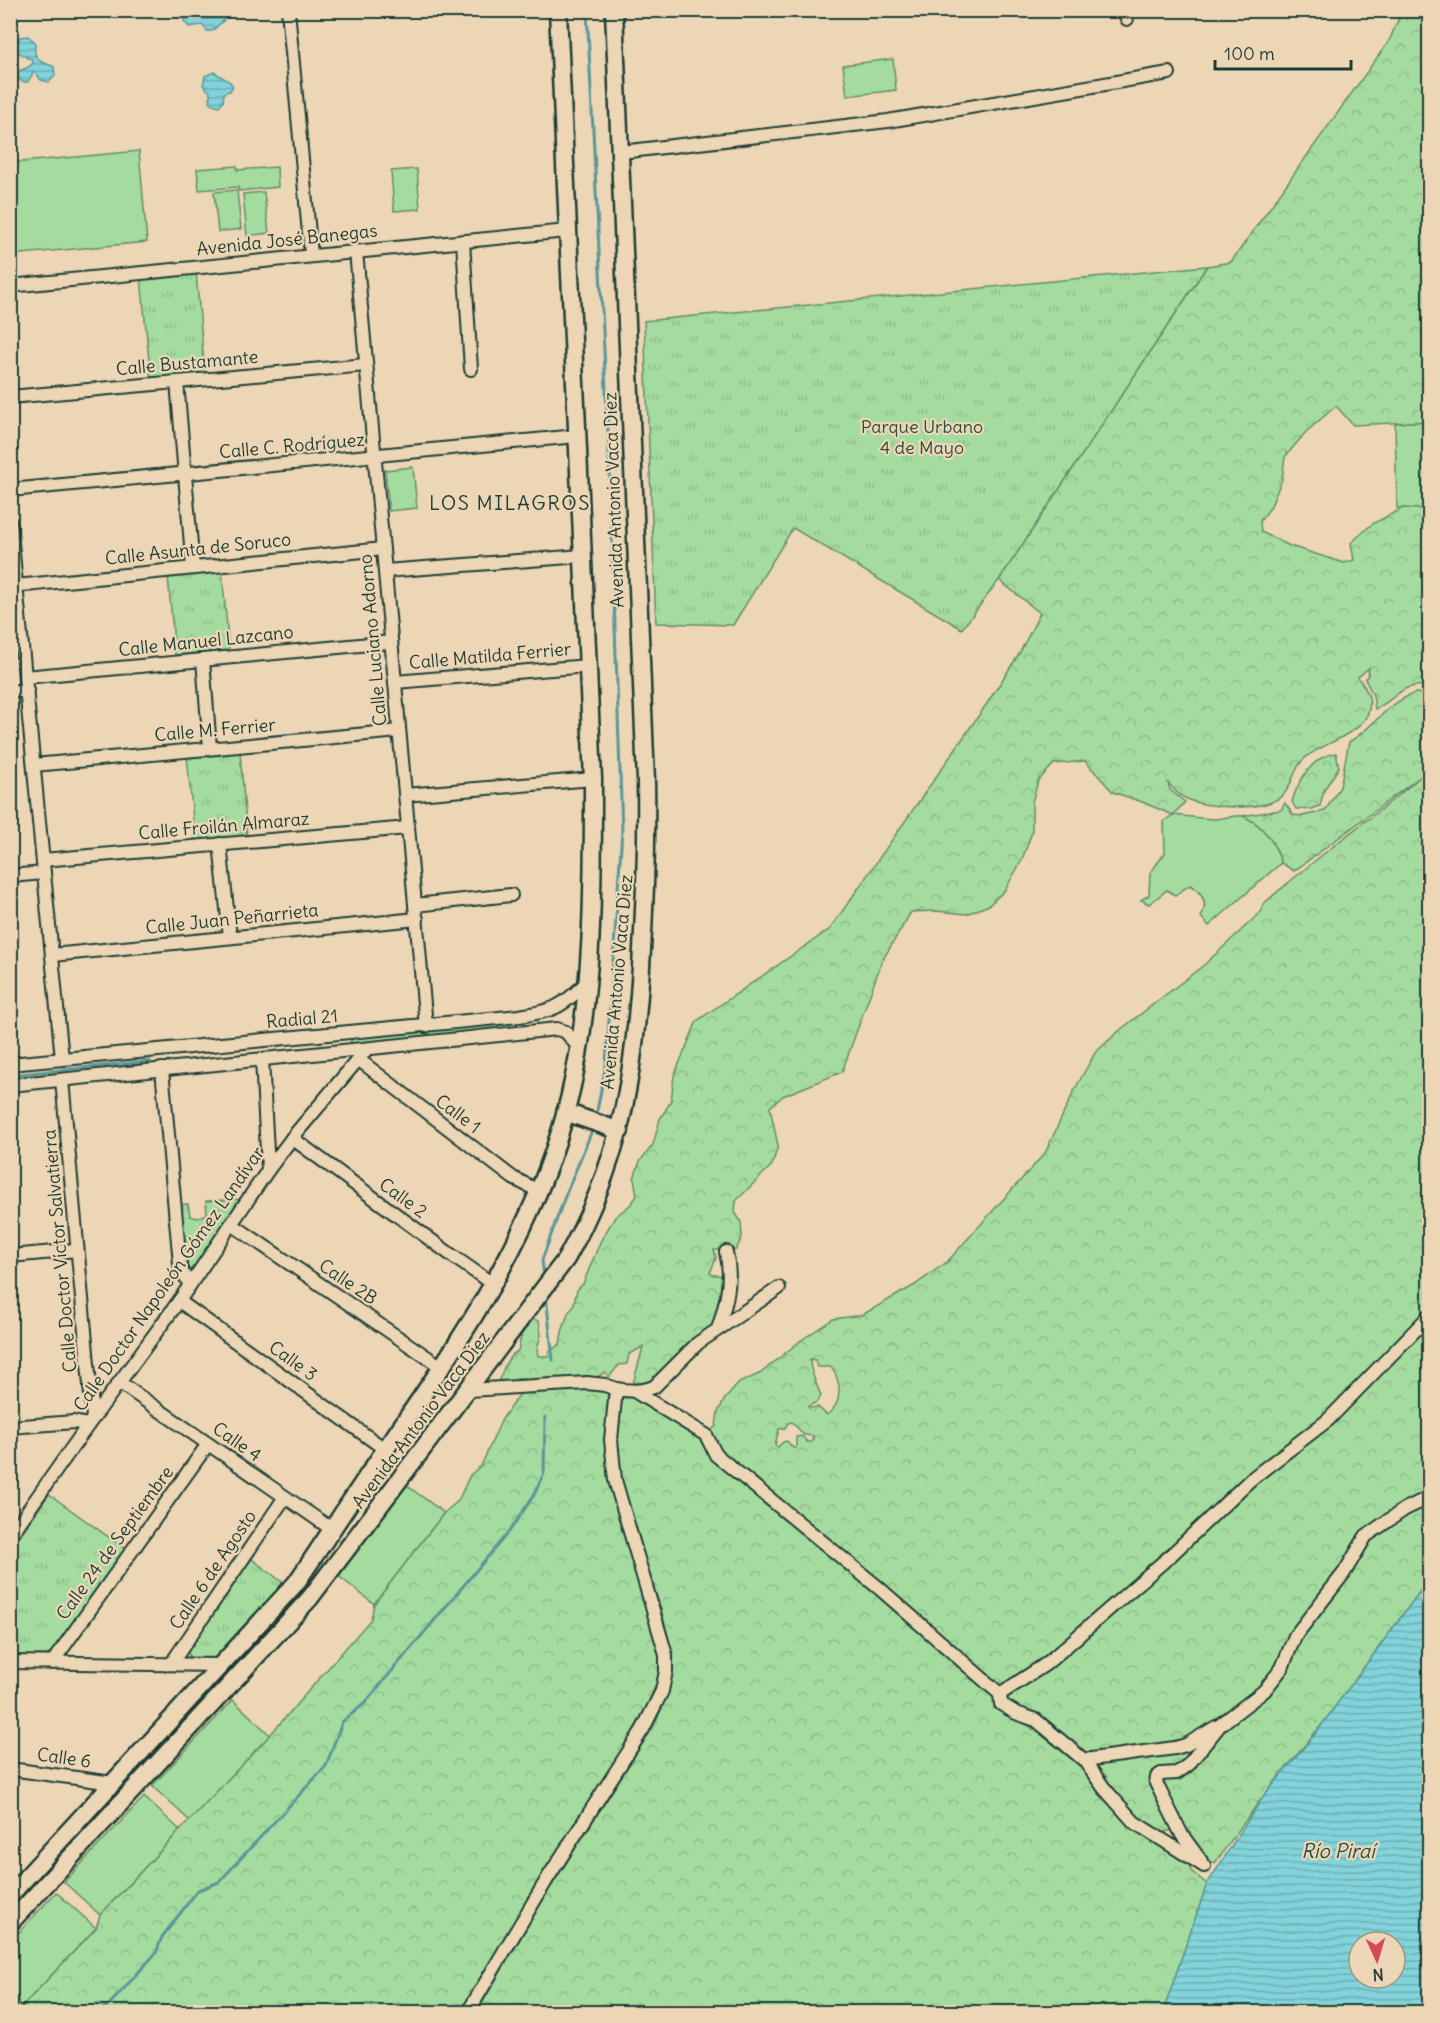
<svg xmlns="http://www.w3.org/2000/svg" width="1440" height="2023" font-family="Delius,sans-serif">
<style>
.grass{fill:#a4db9f;stroke:#628c6a;stroke-width:1.5}
.forest{fill:url(#forest-crowns);stroke:#628c6a;stroke-width:1.5;fill-rule:evenodd}
.park{fill:url(#park-tufts);stroke:#628c6a;stroke-width:1.5}
.water{fill:url(#water-rules);stroke:#5a9798;stroke-width:1.5;fill-rule:evenodd}
.lines{fill:none;stroke-linecap:round;stroke-linejoin:round}
.stream{stroke:#5a9798;stroke-width:3}
.minor-casing{stroke:#1f3d34;stroke-width:16}
.highway-casing{stroke:#1f3d34;stroke-width:21}
.minor{stroke:#edd6b6;stroke-width:12}
.highway{stroke:#edd6b6;stroke-width:16}
.labels{text-anchor:middle;stroke-width:4.5;stroke-linejoin:round;paint-order:stroke}
.street-label{font-size:18px;fill:#1f3d34;stroke:#edd6b6}
.park-label{font-size:18px;fill:#2c4d3f;stroke:#edd6b6}
.neighbourhood-label{font-size:20px;letter-spacing:1.5px;fill:#1f3d34;stroke:#edd6b6}
.water-label{font-size:20px;font-style:italic;fill:#294c45;stroke:#edd6b6}
</style>
<defs>
<pattern id="forest-crowns" width="20" height="18" patternUnits="userSpaceOnUse" patternTransform="scale(1.5)"><rect width="20" height="18" fill="#a4db9f"/><path d="M2 6a3 3 0 1 1 6 0M12 15a3 3 0 1 1 6 0" fill="none" stroke="#8dbd8a"/></pattern>
<pattern id="park-tufts" width="24" height="20" patternUnits="userSpaceOnUse" patternTransform="scale(1.5)"><rect width="24" height="20" fill="#a4db9f"/><path d="M3 7l-1-3M5 7V3M7 7l1-3M15 17l-1-3M17 17v-4M19 17l1-3" fill="none" stroke="#8dbd8a"/></pattern>
<pattern id="water-rules" width="6" height="5" patternUnits="userSpaceOnUse" patternTransform="scale(1.5)"><rect width="6" height="5" fill="#82d3da"/><path d="M0 2.5h6" fill="none" stroke="#6aacb2"/></pattern>
</defs>
<rect width="100%" height="100%" fill="#edd6b6"/>
<filter id="ink" filterUnits="userSpaceOnUse"><feTurbulence type="fractalNoise" baseFrequency=".0167" numOctaves="2"/><feDisplacementMap in="SourceGraphic" scale="12" xChannelSelector="R" yChannelSelector="G"/><feConvolveMatrix kernelMatrix="1 2 1 2 8 2 1 2 1" color-interpolation-filters="sRGB"/></filter>
<g filter="url(#ink)">
<g class="grass">
<polygon points="893,59 896,90 847,96 843,65"/>
<polygon points="139,151 147,242 11,255 11,163"/>
<polygon points="237,166 237,170 277,167 278,187 239,191 238,187 199,190 197,169"/>
<polygon points="417,169 420,209 394,211 391,171"/>
<polygon points="237,190 241,229 218,232 214,192"/>
<polygon points="264,192 269,233 247,236 243,194"/>
<polygon points="1429,421 1429,510 1397,508 1395,423"/>
<polygon points="413,467 417,508 389,511 385,470"/>
<path d="M1173,815C1187,816 1201,819 1215,819C1225,818 1235,815 1244,816C1261,820 1277,846 1281,863L1209,926L1201,917C1209,903 1203,893 1190,885L1175,895L1167,890L1149,904L1141,900L1149,895L1150,873L1165,853L1164,821Z"/>
<polygon points="510,1023 510,1027 507,1029 350,1046 349,1044 354,1036"/>
<polygon points="405,1484 444,1513 374,1604 336,1574"/>
<polygon points="233,1700 270,1735 190,1821 152,1786"/>
<polygon points="144,1797 180,1830 100,1915 64,1882"/>
<polygon points="56,1892 96,1928 17,2012 11,2012 10,1942"/>
</g>
<g class="forest">
<path d="M1402,11H1429V421L1353,425L1336,406L1306,432L1285,457L1282,479L1270,508L1260,521L1261,532L1290,546L1344,563L1354,560L1351,543L1372,524L1403,508L1429,510V686C1400,682 1396,700 1375,709L1373,695L1365,679L1368,675L1369,668L1358,677C1362,684 1367,689 1369,697C1377,733 1322,741 1304,759C1293,769 1293,785 1283,795C1266,812 1205,809 1185,798C1178,795 1173,788 1168,783L1170,790L1185,802L1173,815L1142,802L1113,792L1085,761L1054,764L1038,781L1032,802V832L1022,860L1005,890L989,905L967,914L936,911L911,912L882,961L842,1072L783,1096L770,1107L778,1146L772,1165L736,1201L735,1212L741,1222L742,1237L736,1250H714L716,1258L710,1273L713,1275H719L724,1277L716,1325L652,1383L634,1387L633,1384L643,1347L629,1354L627,1364L619,1365L609,1377L605,1372L591,1381L531,1382L525,1379H516L514,1382L496,1385C504,1373 504,1358 518,1351L522,1332L532,1319L539,1321L541,1335L537,1349L538,1356H548L549,1352L560,1344L562,1332L568,1313L573,1307L577,1290L583,1284L601,1240L615,1217L630,1205L637,1196L634,1178L640,1161L653,1145L660,1119L671,1101L674,1076L697,1021L830,929L986,705L1019,654L1040,613L999,580L1207,266L1231,262L1389,41Z"/>
<path d="M1416,693L1429,695V1311L1357,1387L1077,1635L1000,1689L718,1454L709,1433L716,1426L718,1412L725,1399L739,1383L761,1373L800,1341L833,1319L862,1315L915,1285L947,1262L1045,1153L1075,1089L1095,1053L1120,1030L1204,965L1262,911L1263,904C1286,885 1308,866 1331,848C1361,824 1392,802 1421,776L1294,871L1281,863C1276,843 1261,822 1242,816L1281,810L1285,803L1293,815L1302,816L1325,811L1340,787L1349,742C1373,728 1389,701 1416,693ZM810,1359L815,1360L817,1367H831C842,1382 843,1403 827,1415L818,1407L809,1408L808,1406L817,1402L821,1396C817,1384 809,1371 810,1359ZM792,1422L804,1435L813,1436L812,1442H807L802,1436L796,1437V1448H793L787,1441L783,1442L778,1447L775,1445L779,1429L785,1428L788,1423Z"/>
<path d="M1336,753L1339,767L1324,790L1320,806L1312,809H1296L1292,802C1298,780 1313,756 1336,753Z"/>
<polygon points="1429,1319 1429,1494 1376,1525 1268,1683 1190,1741 1088,1759 1008,1706 1004,1697 1112,1609"/>
<polygon points="602,1389 608,1394 606,1425 608,1464 614,1498 637,1572 657,1646 660,1661 657,1682 648,1703 623,1750 579,1816 461,2012 17,2012 96,1928 100,1915 270,1735 371,1619 374,1604 444,1513 458,1501 470,1475 481,1466 502,1419 522,1391"/>
<polygon points="625,1393 698,1436 706,1450 902,1613 992,1692 997,1710 1029,1726 1081,1765 1139,1832 1151,1841 1188,1861 1191,1871 1207,1884 1163,2012 477,2012 547,1893 654,1726 665,1701 671,1678 671,1649 661,1609 621,1488 616,1455 618,1402"/>
<polygon points="1429,1500 1429,1579 1323,1723 1264,1795 1215,1863 1200,1859 1157,1780 1177,1774 1236,1716 1292,1651 1367,1538"/>
<polygon points="1212,1731 1187,1765 1159,1773 1175,1830 1160,1833 1139,1823 1090,1762 1177,1750"/>
</g>
<g class="park">
<polygon points="1207,266 999,580 962,629 793,528 733,625 656,623 644,321"/>
<polygon points="196,272 205,376 151,381 141,278"/>
<polygon points="222,571 229,650 175,655 168,576"/>
<polygon points="240,751 247,837 195,841 187,756"/>
<polygon points="243,1199 194,1271 186,1272 177,1205 188,1204 190,1216 197,1218 207,1214 206,1201"/>
<polygon points="49,1494 125,1549 52,1652 44,1657 11,1657 11,1548"/>
<polygon points="249,1557 285,1584 216,1658 199,1660 189,1657 188,1650"/>
</g>
<g class="water">
<polygon points="198,11 203,17 208,19 221,13 224,20 212,31 207,31 202,25 189,27 184,21 184,15 188,11"/>
<path d="M28,36L35,42C36,46 34,49 35,52C36,63 47,63 54,67L55,76L49,82L41,80L36,73H33L28,82H22L18,78V71L27,68L33,63L32,60C22,55 10,50 20,37Z"/>
<polygon points="214,72 230,82 233,86 230,91 224,93 223,102 219,106 210,103 210,92 203,85 205,76"/>
<path d="M1429,1579V2011L1163,2012L1207,1884L1263,1797L1315,1734ZM1359,1942H1395V1978H1359Z"/>
</g>
<g class="lines">
<g class="stream">
<polyline points="587,10 609,451 622,831 606,1064 596,1116"/>
<polyline points="10,1075 150,1061"/>
<polyline points="544,1277 542,1260 564,1199 593,1128"/>
<polyline points="546,1296 553,1360"/>
<polyline points="96,2012 108,2006 156,1953 162,1937 198,1890 219,1882 326,1766 342,1722 365,1703 511,1529 534,1495 544,1473 545,1417"/>
</g>
<defs>
<g id="minor">
<polyline points="288,10 311,255"/>
<polyline points="1126,10 1127,19"/>
<polyline points="621,152 888,121 1169,73"/>
<polyline points="463,241 471,369"/>
<polyline points="356,251 426,1026"/>
<polyline points="10,286 567,231"/>
<polyline points="177,382 193,568"/>
<polyline points="10,397 366,365"/>
<polyline points="10,490 577,436"/>
<polyline points="10,522 62,1059"/>
<polyline points="385,571 582,556"/>
<polyline points="16,586 383,549"/>
<polyline points="203,660 210,748"/>
<polyline points="25,677 391,642"/>
<polyline points="395,682 588,666"/>
<polyline points="10,692 27,690"/>
<polyline points="34,765 399,731"/>
<polyline points="405,795 593,779"/>
<polyline points="220,844 230,937"/>
<polyline points="43,860 408,828"/>
<polyline points="10,876 44,873"/>
<polyline points="415,905 511,895"/>
<polyline points="52,955 417,919"/>
<polyline points="262,1059 268,1170"/>
<polyline points="358,1059 513,1178 539,1191"/>
<path d="M10,1064L519,1016C553,1011 561,1008 586,983"/>
<polyline points="162,1069 180,1264 181,1270 190,1285"/>
<polyline points="62,1080 93,1418"/>
<polyline points="10,1085 557,1029 566,1032 579,1048"/>
<polyline points="292,1138 454,1257 494,1285"/>
<polyline points="233,1225 443,1368"/>
<polyline points="10,1256 77,1250"/>
<polyline points="179,1301 386,1450"/>
<path d="M718,1329C726,1304 733,1279 726,1252"/>
<polyline points="120,1383 333,1530"/>
<polyline points="468,1390 587,1383 605,1385 616,1389"/>
<polyline points="634,1391 706,1435 716,1455 879,1588 1000,1694 1001,1704 1016,1713 1036,1720 1084,1760 1104,1788 1134,1822 1204,1866"/>
<polyline points="10,1427 74,1422 88,1425"/>
<polyline points="10,1536 88,1425 179,1301 268,1170 292,1138 366,1050"/>
<polyline points="10,1662 219,1665"/>
<polyline points="52,1663 208,1444"/>
<polyline points="171,1664 285,1497"/>
<polyline points="1000,1694 1046,1664 1170,1556 1250,1480 1328,1420 1430,1315"/>
<polyline points="1084,1760 1175,1748 1186,1745 1216,1727"/>
<polyline points="10,1769 113,1783"/>
<polyline points="1201,1861 1182,1835 1156,1783 1157,1777 1161,1774 1177,1773 1188,1765 1220,1725 1264,1691 1282,1668 1295,1636 1344,1573 1366,1536 1405,1509 1430,1497"/>
<path d="M468,2012L549,1876L643,1729L662,1691L666,1671V1655L615,1480L611,1440L616,1389C630,1391 641,1392 654,1387L698,1343L779,1288"/>
</g>
<g id="highway">
<polyline points="565,1112 620,1131"/>
<path d="M10,1895L296,1583C327,1538 356,1492 387,1447C463,1337 539,1228 570,1095C594,992 593,884 593,779L558,10"/>
<path d="M10,1923L310,1598L566,1259C621,1162 634,1077 641,967C645,905 647,843 646,781L614,10"/>
</g>
</defs>
<use href="#minor" class="minor-casing"/>
<use href="#highway" class="highway-casing"/>
<use href="#minor" class="minor"/>
<use href="#highway" class="highway"/>
</g>
</g>
<g class="labels">
<g class="street-label">
<text transform="translate(287 240) rotate(-6)" y="6">Avenida José Banegas</text>
<text transform="translate(187 363) rotate(-5)" y="6">Calle Bustamante</text>
<text transform="translate(292 446) rotate(-5)" y="6">Calle C. Rodríguez</text>
<text transform="translate(614 500) rotate(-92)" y="6">Avenida Antonio Vaca Diez</text>
<text transform="translate(198 549) rotate(-6)" y="6">Calle Asunta de Soruco</text>
<text transform="translate(373 640) rotate(-95)" y="6">Calle Luciano Adorno</text>
<text transform="translate(206 641) rotate(-6)" y="6">Calle Manuel Lazcano</text>
<text transform="translate(490 656) rotate(-5)" y="6">Calle Matilda Ferrier</text>
<text transform="translate(215 730) rotate(-5)" y="6">Calle M. Ferrier</text>
<text transform="translate(224 826) rotate(-5)" y="6">Calle Froilán Almaraz</text>
<text transform="translate(232 919) rotate(-6)" y="6">Calle Juan Peñarrieta</text>
<text transform="translate(617 982) rotate(-85)" y="6">Avenida Antonio Vaca Diez</text>
<text transform="translate(302 1019) rotate(-5)" y="6">Radial 21</text>
<text transform="translate(458 1114) rotate(37)" y="6">Calle 1</text>
<text transform="translate(403 1198) rotate(36)" y="6">Calle 2</text>
<text transform="translate(60 1251) rotate(-95)" y="6">Calle Doctor Víctor Salvatierra</text>
<text transform="translate(169 1279) rotate(-55)" y="6">Calle Doctor Napoleón Gómez Landívar</text>
<text transform="translate(348 1282) rotate(34)" y="6">Calle 2B</text>
<text transform="translate(293 1361) rotate(36)" y="6">Calle 3</text>
<text transform="translate(421 1420) rotate(-53)" y="6">Avenida Antonio Vaca Diez</text>
<text transform="translate(237 1442) rotate(35)" y="6">Calle 4</text>
<text transform="translate(115 1543) rotate(-54)" y="6">Calle 24 de Septiembre</text>
<text transform="translate(213 1570) rotate(-56)" y="6">Calle 6 de Agosto</text>
<text transform="translate(64 1758) rotate(8)" y="6">Calle 6</text>
</g>
<g class="park-label">
<text x="922" y="433">Parque Urbano<tspan x="922" dy="21">4 de Mayo</tspan></text>
</g>
<g class="neighbourhood-label">
<text x="510" y="510">LOS MILAGROS</text>
</g>
<g class="water-label">
<text x="1338" y="1858">Río Piraí</text>
</g>
</g>
<rect width="1440" height="2023" fill="none" stroke="#edd6b6" stroke-width="36"/>
<rect x="18" y="18" width="1404" height="1987" fill="none" stroke="#1f3d34" stroke-width="2" filter="url(#ink)"/>
<g transform="translate(1377 1960) rotate(176)"><circle r="28" fill="#edd6b6" stroke="#9b9982" stroke-width="1.5"/>
<path d="M0-4.5L10 22L0 15L-10 22Z" fill="#d1495b"/>
<text y="-9" font-size="16" font-weight="bold" text-anchor="middle" fill="#1f3d34">N</text>
</g>
<path d="M1215 60v9h136v-9" fill="none" stroke="#1f3d34" stroke-width="3"/>
<text x="1224" y="60" font-size="18" fill="#1f3d34" stroke="#edd6b6" stroke-width="4.5" paint-order="stroke">100 m</text>
</svg>
